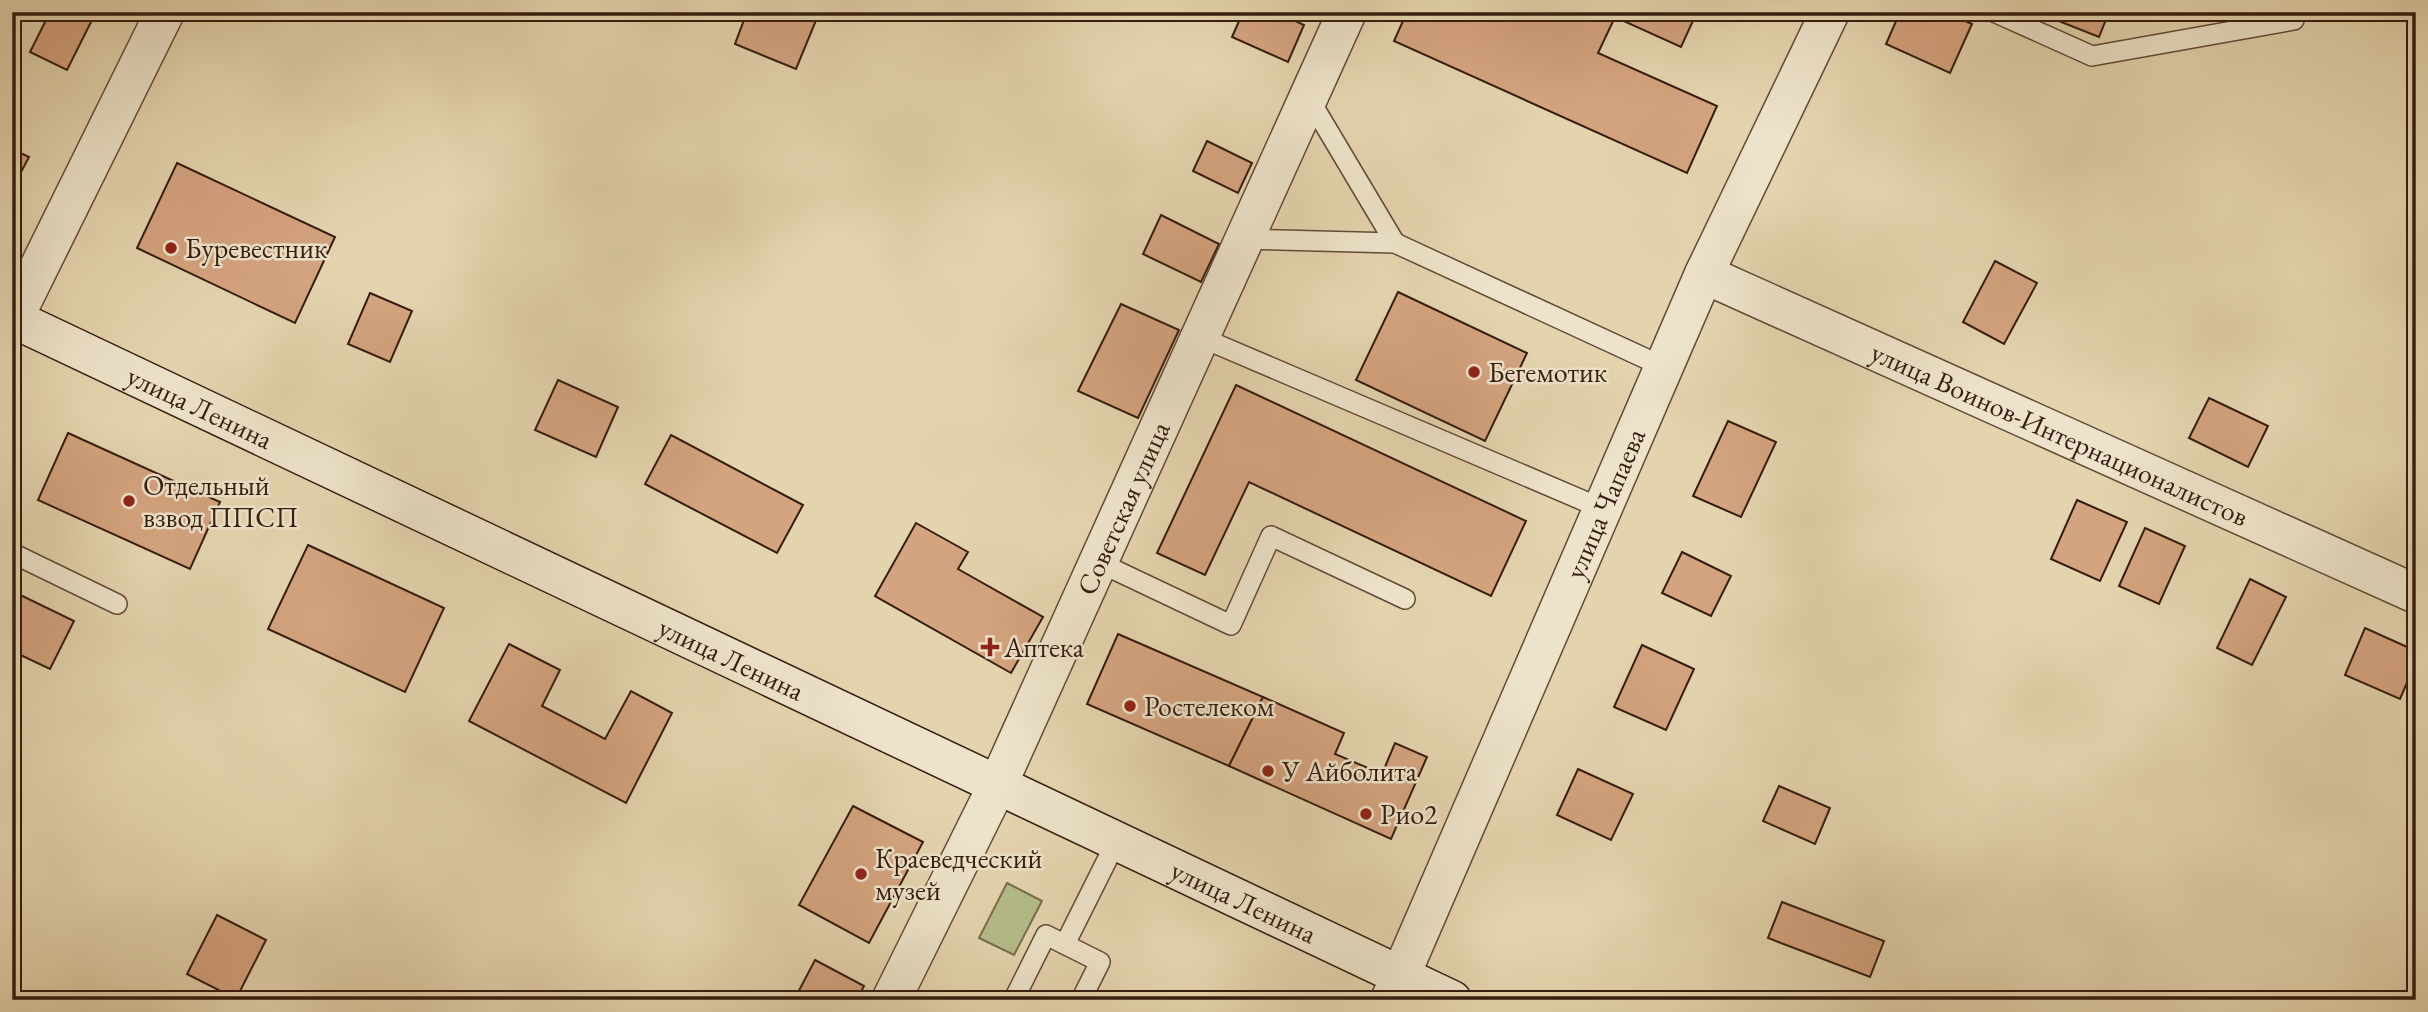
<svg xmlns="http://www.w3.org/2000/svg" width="2428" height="1012" font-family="'EB Garamond',serif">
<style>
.green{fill:#b5bc89;stroke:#766c4c;stroke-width:2}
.building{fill:#d4a37f;stroke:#361c10;stroke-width:2}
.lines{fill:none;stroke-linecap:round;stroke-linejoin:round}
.lane-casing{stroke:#624a38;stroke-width:22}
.street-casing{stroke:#624a38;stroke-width:41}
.secondary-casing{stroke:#361c10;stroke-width:41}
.lane{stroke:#ede3ca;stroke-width:19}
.street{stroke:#ede3ca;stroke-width:38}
.secondary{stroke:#ede3ca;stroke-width:38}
.poi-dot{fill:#8f2418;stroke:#ede3ca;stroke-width:2.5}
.labels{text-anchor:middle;stroke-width:5;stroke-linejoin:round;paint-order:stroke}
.poi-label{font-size:28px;fill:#361c10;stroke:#ede3ca;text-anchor:start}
.street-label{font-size:28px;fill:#361c10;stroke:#ede3ca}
</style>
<rect width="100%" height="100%" fill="#e4d4ae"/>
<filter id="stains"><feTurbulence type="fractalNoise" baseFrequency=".00286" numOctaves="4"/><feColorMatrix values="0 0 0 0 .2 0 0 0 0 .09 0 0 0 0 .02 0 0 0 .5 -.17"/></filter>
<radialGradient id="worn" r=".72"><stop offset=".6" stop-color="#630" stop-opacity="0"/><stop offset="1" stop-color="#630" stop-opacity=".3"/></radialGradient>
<polygon class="green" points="1007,883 1042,901 1014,955 979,938"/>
<g class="building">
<polygon points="50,12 96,12 67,70 30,52"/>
<polygon points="747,12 803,12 817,18 796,69 735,44"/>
<polygon points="1243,12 1276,12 1304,25 1288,62 1232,37"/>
<polygon points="1407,12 1697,12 1681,47 1615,17 1598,53 1717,106 1687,173 1394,41"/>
<polygon points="1900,12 1945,12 1972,24 1950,73 1886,44"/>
<polygon points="2036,12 2109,12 2099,37"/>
<polygon points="1207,141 1252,163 1238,193 1193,171"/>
<polygon points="12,149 29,157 12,189"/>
<polygon points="177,163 335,237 295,323 137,248"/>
<polygon points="1161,215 1219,244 1201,282 1143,254"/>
<polygon points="1995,261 2037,283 2004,344 1963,322"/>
<polygon points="1398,292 1527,353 1485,441 1356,380"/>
<polygon points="370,293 412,311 390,362 348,344"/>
<polygon points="1121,304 1179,330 1138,418 1078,391"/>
<polygon points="558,380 618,407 596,457 535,430"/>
<polygon points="1236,385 1526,521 1491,596 1249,482 1205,575 1157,553"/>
<polygon points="2209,398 2268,426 2248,467 2189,438"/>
<polygon points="1728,421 1776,442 1741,517 1693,496"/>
<polygon points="68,433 220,502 190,569 38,500"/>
<polygon points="671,435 803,505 777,553 645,484"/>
<polygon points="2077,500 2127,522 2100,581 2051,559"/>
<polygon points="916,523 968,552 958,569 1043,617 1011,673 875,596"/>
<polygon points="2145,528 2185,546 2159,604 2119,586"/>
<polygon points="308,545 444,608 405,692 268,629"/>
<polygon points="1682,552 1731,576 1711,616 1662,593"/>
<polygon points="2250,579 2286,597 2252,665 2217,648"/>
<polygon points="12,591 74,621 50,669 12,651"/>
<polygon points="2365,628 2416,651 2416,662 2400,699 2345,675"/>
<polygon points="1118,634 1263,697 1229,766 1087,704"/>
<polygon points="509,644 560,670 542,706 605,739 631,691 672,713 626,803 469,721"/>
<polygon points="1642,645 1694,669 1666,730 1614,707"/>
<polygon points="1263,697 1344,733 1335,754 1382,774 1395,743 1427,757 1391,839 1229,766"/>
<polygon points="1578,769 1633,794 1611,840 1557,815"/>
<polygon points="1779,786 1830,808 1815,844 1763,821"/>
<polygon points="853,806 923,842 869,943 799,905"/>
<polygon points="1782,902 1884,941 1870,977 1768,938"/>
<polygon points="217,915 266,940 236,999 187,974"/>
<polygon points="815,960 864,986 857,1000 794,1000"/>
</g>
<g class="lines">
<defs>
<g id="lane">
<polyline points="1994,12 2092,56 2294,20"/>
<polyline points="1308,97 1395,243"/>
<polyline points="1245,239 1395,243 1664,367"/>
<polyline points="1200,337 1603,509"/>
<polyline points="12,553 117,604"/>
<polyline points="1098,562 1231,625 1271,536 1405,599"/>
<polyline points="1065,944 1117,840"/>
<polyline points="1019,1000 1015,997 1046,935 1100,962 1081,1000"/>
</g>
<g id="street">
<path id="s1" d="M1704,274L2416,594"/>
<polyline points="12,322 165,12"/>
<path id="s2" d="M891,1000L998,784L1347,12"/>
<path id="s3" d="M1390,1000L1704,274L1830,12"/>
</g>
<g id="secondary">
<path id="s4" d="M12,318L1452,1000"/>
</g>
</defs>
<use href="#lane" class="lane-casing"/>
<use href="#street" class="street-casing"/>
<use href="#secondary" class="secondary-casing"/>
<use href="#lane" class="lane"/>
<use href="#street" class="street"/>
<use href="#secondary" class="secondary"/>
</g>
<g class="poi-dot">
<circle cx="171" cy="248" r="7"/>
<circle cx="1474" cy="372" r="7"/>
<circle cx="129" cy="501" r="7"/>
<path d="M986.5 636.5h7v7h7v7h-7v7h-7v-7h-7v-7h7z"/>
<circle cx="1130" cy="706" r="7"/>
<circle cx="1268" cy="771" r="7"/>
<circle cx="1366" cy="814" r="7"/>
<circle cx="861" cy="874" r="7"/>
</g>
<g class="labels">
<g class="poi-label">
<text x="185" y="258">Буревестник</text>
<text x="1488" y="382">Бегемотик</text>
<text x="143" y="495">Отдельный<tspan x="143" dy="32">взвод ППСП</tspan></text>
<text x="1004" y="657">Аптека</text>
<text x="1144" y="716">Ростелеком</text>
<text x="1282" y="781">У Айболита</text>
<text x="1380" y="824">Рио2</text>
<text x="875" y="868">Краеведческий<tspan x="875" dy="32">музей</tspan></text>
</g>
<g class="street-label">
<text dy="10" stroke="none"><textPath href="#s4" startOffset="208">улица Ленина</textPath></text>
<text dy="10" stroke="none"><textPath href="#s1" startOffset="390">улица Воинов-Интернационалистов</textPath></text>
<text dy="10" stroke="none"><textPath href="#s3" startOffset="541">улица Чапаева</textPath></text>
<text dy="10" stroke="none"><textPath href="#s2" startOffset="544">Советская улица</textPath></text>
<text dy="10" stroke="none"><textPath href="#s4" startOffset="796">улица Ленина</textPath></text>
<text dy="10" stroke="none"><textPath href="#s4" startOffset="1363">улица Ленина</textPath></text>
</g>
</g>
<rect width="2428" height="1012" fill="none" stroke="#e4d4ae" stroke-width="42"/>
<rect x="14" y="14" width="2400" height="984" fill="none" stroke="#361c10" stroke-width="3.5"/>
<rect x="21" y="21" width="2386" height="970" fill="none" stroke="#361c10" stroke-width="2"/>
<rect width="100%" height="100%" filter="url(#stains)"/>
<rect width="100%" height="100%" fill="url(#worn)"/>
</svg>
